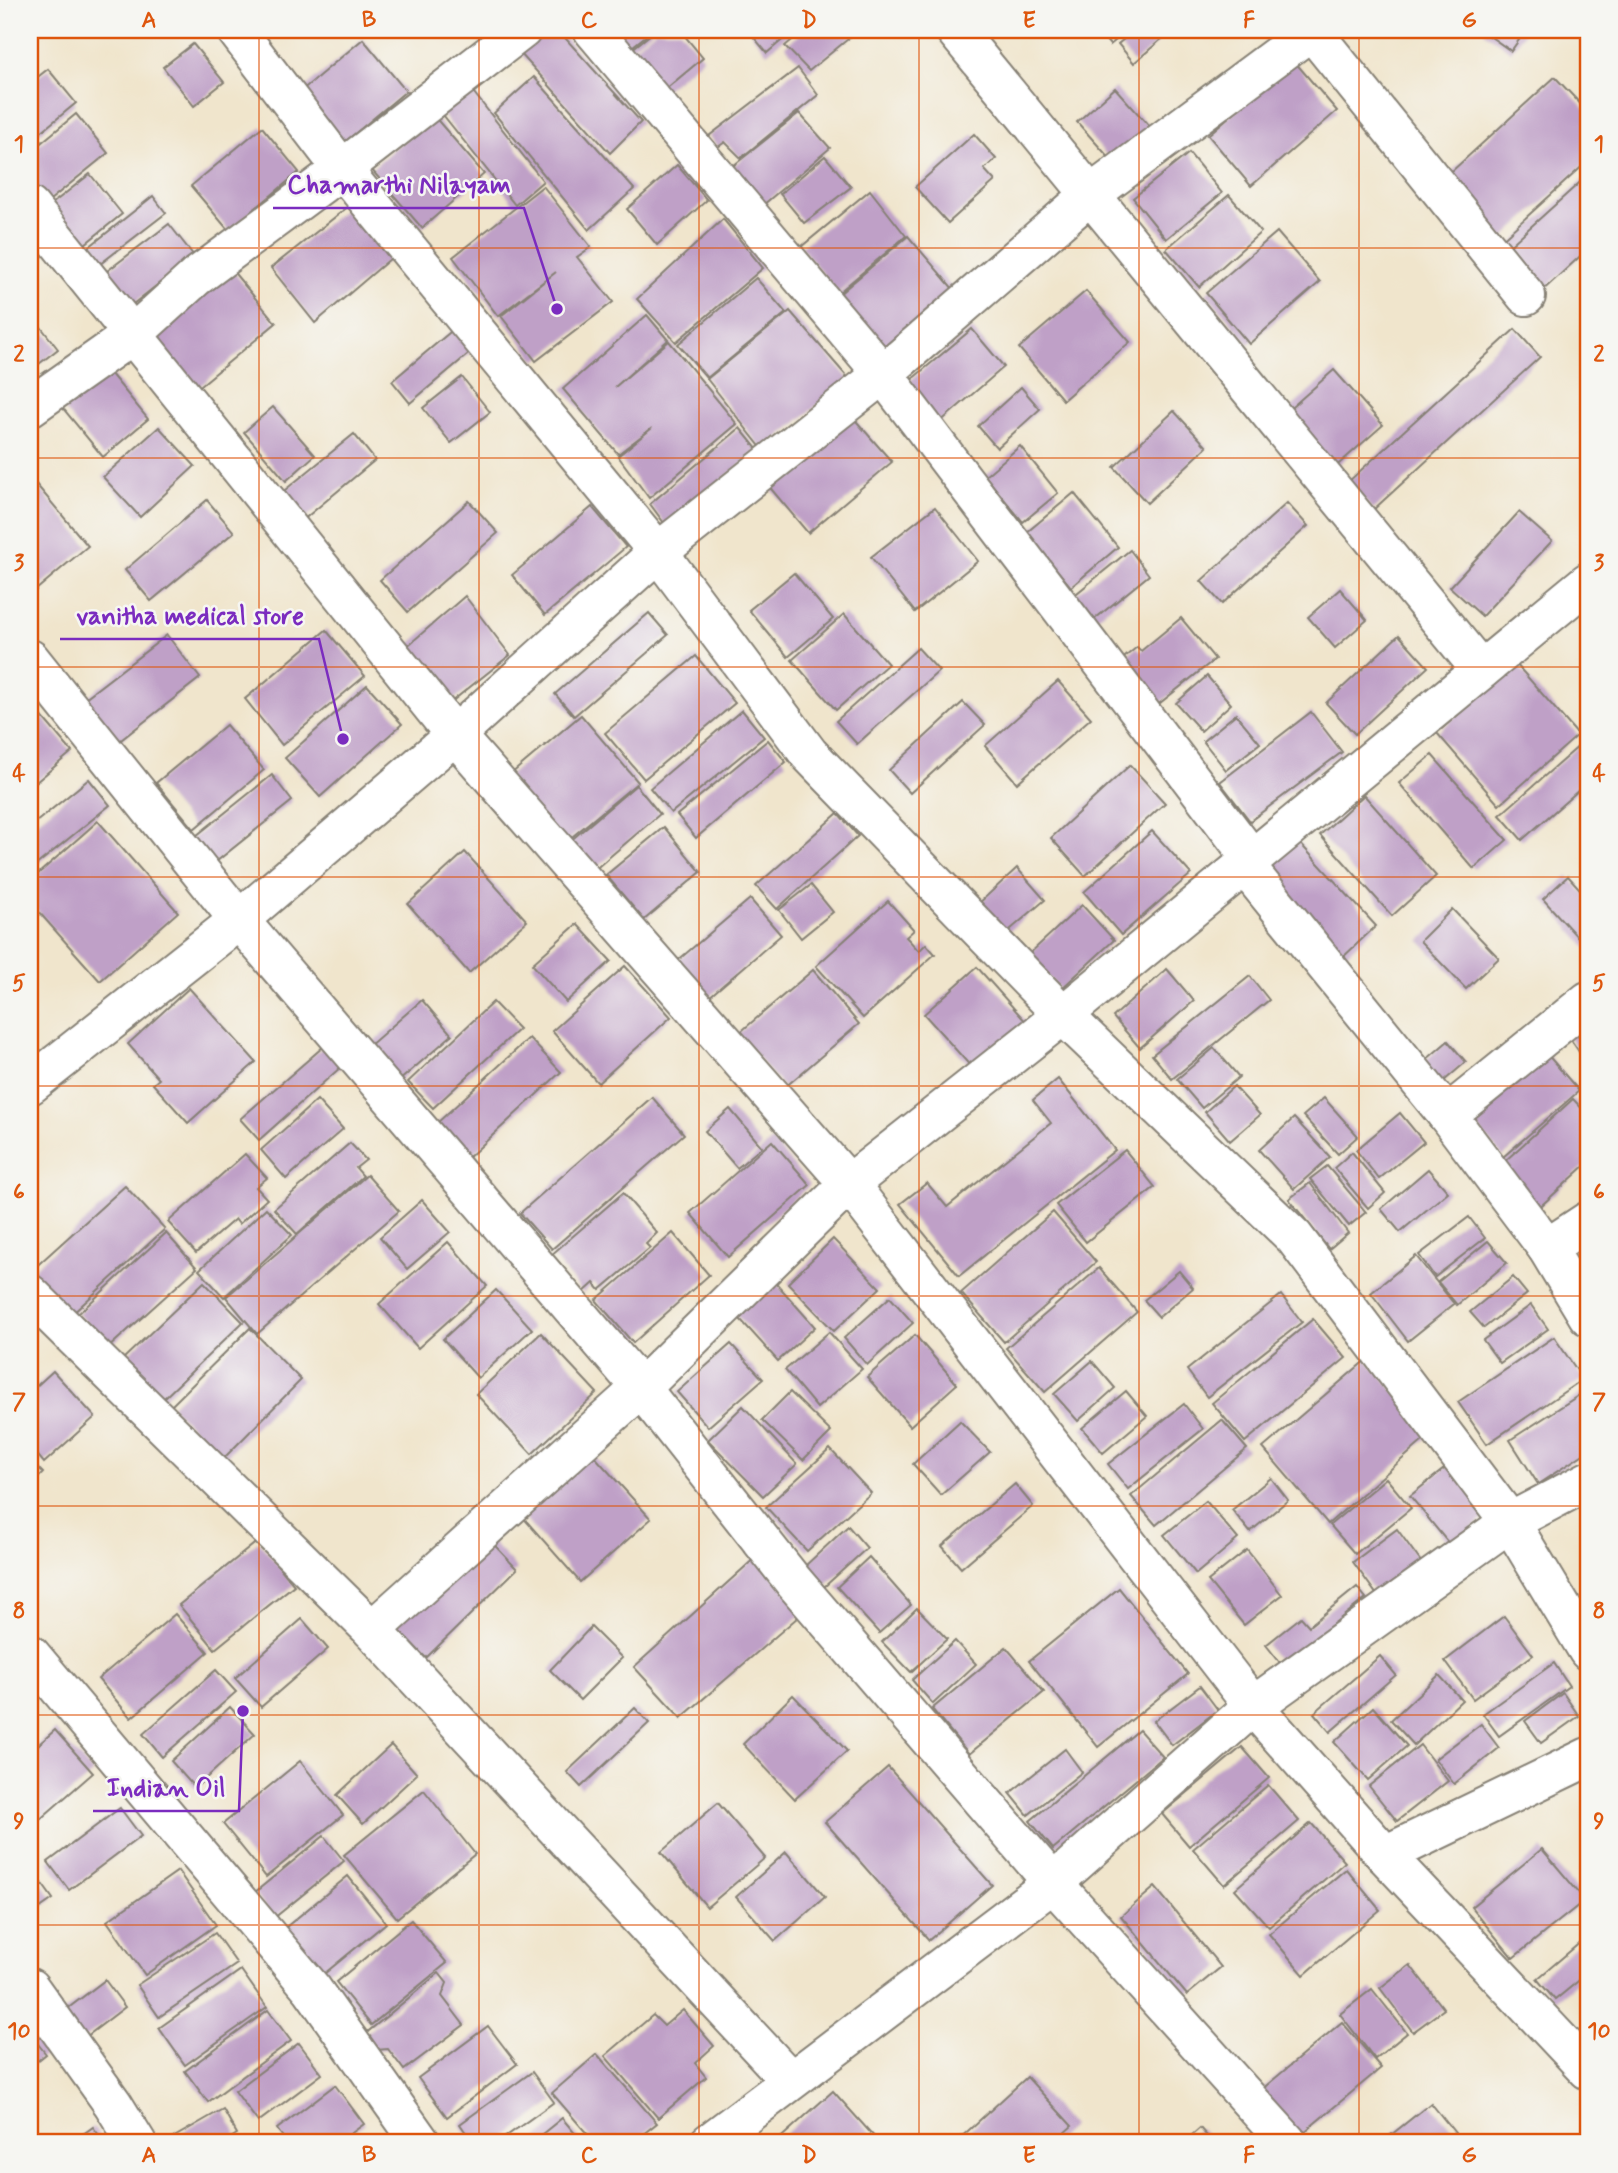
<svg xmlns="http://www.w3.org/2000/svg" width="1618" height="2173" font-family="Mynerve,sans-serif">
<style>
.building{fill:#bfa0c7}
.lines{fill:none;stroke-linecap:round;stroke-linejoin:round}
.street-casing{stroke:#868074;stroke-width:42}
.street{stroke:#fff;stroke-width:38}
.grid{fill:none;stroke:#de560d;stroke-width:2;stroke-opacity:0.55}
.leader{fill:none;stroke:#7b2cbf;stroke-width:2.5}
.callout-dot{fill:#7b2cbf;stroke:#f6f6f2;stroke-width:2.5}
.callout-label{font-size:26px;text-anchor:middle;font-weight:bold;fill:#7b2cbf;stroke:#f6f6f2;stroke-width:5;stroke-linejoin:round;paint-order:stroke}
.neatline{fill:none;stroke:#de560d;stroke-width:2.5}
.grid-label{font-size:23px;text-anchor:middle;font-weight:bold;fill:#de560d}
</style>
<rect width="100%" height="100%" fill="#f6f6f2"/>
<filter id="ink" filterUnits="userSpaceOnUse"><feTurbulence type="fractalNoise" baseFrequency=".0143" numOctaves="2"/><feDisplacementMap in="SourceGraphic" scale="14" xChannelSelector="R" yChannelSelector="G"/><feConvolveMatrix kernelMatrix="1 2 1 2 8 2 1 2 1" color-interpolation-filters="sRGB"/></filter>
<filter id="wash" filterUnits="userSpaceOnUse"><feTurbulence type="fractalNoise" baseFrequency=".00686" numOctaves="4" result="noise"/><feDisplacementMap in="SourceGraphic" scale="28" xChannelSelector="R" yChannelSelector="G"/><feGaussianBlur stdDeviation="1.57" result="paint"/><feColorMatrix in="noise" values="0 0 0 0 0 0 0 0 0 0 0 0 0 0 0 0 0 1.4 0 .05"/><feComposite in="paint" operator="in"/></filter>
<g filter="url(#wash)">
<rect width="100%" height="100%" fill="#f0e5cc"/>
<g id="blocks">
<g class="building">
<polygon points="544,30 558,30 641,122 610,153 520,53"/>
<polygon points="603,30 653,30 623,54"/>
<polygon points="656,30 680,30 703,58 655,98 621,58"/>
<polygon points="756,30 794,30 767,53 751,34"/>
<polygon points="804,30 859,30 809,71 785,46"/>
<polygon points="1097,30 1128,30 1110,45"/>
<polygon points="1135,30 1172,30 1134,63 1118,44"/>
<polygon points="1486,30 1526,30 1511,51 1484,32"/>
<polygon points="363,39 406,91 339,147 295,96"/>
<polygon points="193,44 224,82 194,106 163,67"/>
<polygon points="1294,61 1337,111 1251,186 1208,135"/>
<polygon points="798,68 818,95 741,158 725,142 718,147 709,136"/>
<polygon points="48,69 76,103 30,141 30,83"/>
<polygon points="534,77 634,189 589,230 494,113"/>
<polygon points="1555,77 1588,112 1588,161 1497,244 1440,182"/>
<polygon points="467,84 543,181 515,205 436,106"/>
<polygon points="1115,88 1150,127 1112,161 1077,122"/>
<polygon points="799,113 830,148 763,205 733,166"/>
<polygon points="76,114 108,153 45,204 30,185 30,152"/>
<polygon points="433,115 484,174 422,228 371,169"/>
<polygon points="262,127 299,172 229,231 191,186"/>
<polygon points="974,134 996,159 984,169 995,181 948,223 915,187"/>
<polygon points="1189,153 1222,193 1166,239 1133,198"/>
<polygon points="825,156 851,187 804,223 780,194"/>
<polygon points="677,165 707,200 657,245 627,209"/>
<polygon points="90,174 122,214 80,248 48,207"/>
<polygon points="1588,175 1588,249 1541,292 1504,251"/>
<polygon points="543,186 591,247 577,257 613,302 536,361 501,316 556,272 498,316 453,257"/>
<polygon points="870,190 906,236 838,293 801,247"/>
<polygon points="1229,195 1261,232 1199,287 1166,249"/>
<polygon points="153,196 166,213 91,271 79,255"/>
<polygon points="354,202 397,253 315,323 271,268"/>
<polygon points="723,219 763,268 676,342 637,299"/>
<polygon points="169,224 194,256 119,315 94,281"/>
<polygon points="1277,232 1320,282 1249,344 1206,293"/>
<polygon points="908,236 954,290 884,353 838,295"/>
<polygon points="231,269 276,323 189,395 144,342"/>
<polygon points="756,278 786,313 707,378 678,344"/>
<polygon points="1086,291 1130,342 1063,400 1019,348"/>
<polygon points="790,311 849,379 763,450 707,379"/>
<polygon points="30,313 58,349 30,371"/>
<polygon points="647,315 668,340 615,387 669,341 737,424 649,498 618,456 652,428 618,454 563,389"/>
<polygon points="455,328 473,350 410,403 392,381"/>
<polygon points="972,329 1004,367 932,429 899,390"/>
<polygon points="1515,329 1540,357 1373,510 1348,482"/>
<polygon points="106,368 148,419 103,457 61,406"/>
<polygon points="1334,370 1383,425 1332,470 1284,414"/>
<polygon points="462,377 490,412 451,443 423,408"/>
<polygon points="1021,387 1040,409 997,448 978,426"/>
<polygon points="273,407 315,455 286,481 244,432"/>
<polygon points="1174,411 1207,447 1147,503 1114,467"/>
<polygon points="850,414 892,462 808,533 767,484"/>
<polygon points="159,427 195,466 140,517 103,477"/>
<polygon points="740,428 758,450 667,527 650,504"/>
<polygon points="354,434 375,460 303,520 280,494"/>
<polygon points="1020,446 1058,493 1023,522 985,476"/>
<polygon points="30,477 88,546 30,595"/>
<polygon points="1074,493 1118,547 1071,587 1026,533"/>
<polygon points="207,500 234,532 151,601 125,570"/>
<polygon points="469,501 498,533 408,612 380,580"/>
<polygon points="1287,503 1308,526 1222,604 1201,581"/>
<polygon points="592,507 626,547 545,615 512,575"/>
<polygon points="935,507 978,561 915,612 871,557"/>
<polygon points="1519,512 1552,541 1482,616 1450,587"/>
<polygon points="1130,550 1149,575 1086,626 1066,602"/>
<polygon points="794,573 833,619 788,657 749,610"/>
<polygon points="1340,589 1367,620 1335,648 1308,617"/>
<polygon points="465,596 510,655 451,702 405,648"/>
<polygon points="649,613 668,635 574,716 555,694"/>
<polygon points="844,614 888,664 836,710 792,660"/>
<polygon points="1181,618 1215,659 1155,707 1119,662 1137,647 1141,651"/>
<polygon points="326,630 365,676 282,745 245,699"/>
<polygon points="167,635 200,678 117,743 84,699"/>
<polygon points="1399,635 1428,667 1355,734 1326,703"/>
<polygon points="918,648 939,671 857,744 836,721"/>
<polygon points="696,656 735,703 644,779 605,733"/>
<polygon points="1516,664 1578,735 1499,805 1437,733"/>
<polygon points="1207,676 1231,704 1201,731 1176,703"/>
<polygon points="1058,681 1091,718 1017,783 985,746"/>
<polygon points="367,685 402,724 320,797 285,758"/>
<polygon points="963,702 985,725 910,793 889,770"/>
<polygon points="33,706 72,752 30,787 30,709"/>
<polygon points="742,710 764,737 671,813 650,788"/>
<polygon points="1311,712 1342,752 1250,821 1220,782"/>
<polygon points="1236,714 1260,743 1226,770 1203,741"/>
<polygon points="581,715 638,782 561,846 505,779"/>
<polygon points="226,725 264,770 194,829 156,783"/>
<polygon points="1588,738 1588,782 1522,840 1500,815"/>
<polygon points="768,740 786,762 696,838 677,815"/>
<polygon points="1432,755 1507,840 1474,869 1399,783"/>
<polygon points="1130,765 1165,803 1085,876 1051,838"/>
<polygon points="272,775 292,801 212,865 191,840"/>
<polygon points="89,779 110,805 30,870 30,827"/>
<polygon points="636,785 660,814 593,871 569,842"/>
<polygon points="1364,795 1436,876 1392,916 1320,835"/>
<polygon points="838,813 858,836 777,909 756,886"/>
<polygon points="98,821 178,912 100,981 30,902 30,881"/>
<polygon points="664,827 701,872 644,920 606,875"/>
<polygon points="1152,831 1191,874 1121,935 1084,892"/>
<polygon points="1296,839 1376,926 1341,959 1261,872"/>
<polygon points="465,852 527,921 469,973 408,904"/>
<polygon points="1017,868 1045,900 1004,935 977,905"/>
<polygon points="1568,876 1588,898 1588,949 1543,899"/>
<polygon points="811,885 833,912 801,938 779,910"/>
<polygon points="750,899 781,935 701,1004 670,967"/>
<polygon points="888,901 914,930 906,937 919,951 926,944 935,954 863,1018 816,966"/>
<polygon points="1082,905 1114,940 1060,990 1028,955"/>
<polygon points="1452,909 1499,958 1466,989 1420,941"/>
<polygon points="577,924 611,961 566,1002 532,964"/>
<polygon points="625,966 671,1017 598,1083 552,1031"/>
<polygon points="977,967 1027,1023 974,1070 924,1014"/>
<polygon points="1167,969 1194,1001 1140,1048 1113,1017"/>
<polygon points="813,970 859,1024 784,1088 738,1034"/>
<polygon points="1250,976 1269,1000 1172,1079 1152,1055"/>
<polygon points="189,988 256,1062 188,1123 153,1084 159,1079 128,1044"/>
<polygon points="422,1000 452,1035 399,1081 369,1046"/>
<polygon points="493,1002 519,1029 433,1108 408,1082"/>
<polygon points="1588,1019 1588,1065 1567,1034"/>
<polygon points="529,1038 561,1072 468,1158 436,1124"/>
<polygon points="1448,1041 1466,1062 1437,1087 1419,1066"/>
<polygon points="323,1047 341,1067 259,1140 240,1119"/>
<polygon points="1214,1048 1239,1077 1202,1108 1177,1079"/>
<polygon points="1546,1053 1579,1091 1503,1157 1470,1119"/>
<polygon points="1058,1079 1115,1150 959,1276 900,1204 927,1183 947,1207 1051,1123 1033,1100"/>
<polygon points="1234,1086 1260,1115 1230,1141 1205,1112"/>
<polygon points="652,1097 684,1134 552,1249 520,1213"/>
<polygon points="1324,1098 1358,1136 1338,1154 1303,1116"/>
<polygon points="1573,1099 1588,1115 1588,1163 1533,1213 1494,1171"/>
<polygon points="317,1100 343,1129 286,1179 261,1150"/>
<polygon points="730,1109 762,1147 737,1168 705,1131"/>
<polygon points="1400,1113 1424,1142 1379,1179 1356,1150"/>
<polygon points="1294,1118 1330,1157 1294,1189 1259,1150"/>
<polygon points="772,1141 810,1185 728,1257 690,1213"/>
<polygon points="350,1143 366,1160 356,1168 363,1176 297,1234 274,1209"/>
<polygon points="1125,1150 1155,1187 1086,1242 1056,1205"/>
<polygon points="1352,1152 1385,1193 1368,1208 1334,1168"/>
<polygon points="245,1154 267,1178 256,1187 267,1199 239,1224 235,1219 196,1253 168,1222"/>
<polygon points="1327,1166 1366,1212 1349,1226 1310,1179"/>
<polygon points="1428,1169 1448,1192 1400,1232 1381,1209"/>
<polygon points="367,1175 399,1211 257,1334 226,1297"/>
<polygon points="1310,1183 1348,1233 1329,1249 1289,1199"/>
<polygon points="125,1186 165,1229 71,1315 31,1271"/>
<polygon points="623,1193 657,1233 646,1244 650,1248 600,1290 594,1283 583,1293 551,1255"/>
<polygon points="422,1200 450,1232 407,1269 380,1237"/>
<polygon points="266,1208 292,1235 224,1297 199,1270"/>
<polygon points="1053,1212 1096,1262 1004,1342 961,1293"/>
<polygon points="1469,1217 1485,1238 1435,1277 1419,1255"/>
<polygon points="166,1233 197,1268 108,1348 78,1314"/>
<polygon points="673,1233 709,1275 633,1343 596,1300"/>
<polygon points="833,1239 880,1288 834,1331 788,1283"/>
<polygon points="1488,1241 1507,1263 1457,1305 1438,1282"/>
<polygon points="448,1242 487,1286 418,1348 379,1304"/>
<polygon points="1416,1256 1454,1304 1408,1341 1371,1293"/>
<polygon points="1099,1268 1137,1312 1045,1392 1006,1348"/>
<polygon points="1179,1271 1193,1288 1159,1317 1144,1300"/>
<polygon points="769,1275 815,1327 778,1361 731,1309"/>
<polygon points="1513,1277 1527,1294 1484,1328 1470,1312"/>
<polygon points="204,1282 243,1322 162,1400 123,1359"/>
<polygon points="496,1290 532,1329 478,1378 443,1339"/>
<polygon points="1281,1295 1302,1322 1207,1397 1187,1370"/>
<polygon points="890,1297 913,1323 867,1365 844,1338"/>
<polygon points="1531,1305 1548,1329 1500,1363 1483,1340"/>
<polygon points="1313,1319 1346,1358 1245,1442 1212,1403"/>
<polygon points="250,1328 301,1380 223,1459 171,1406"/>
<polygon points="829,1332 862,1369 817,1408 785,1370"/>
<polygon points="541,1333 597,1393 532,1454 476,1394"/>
<polygon points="915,1335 957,1384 910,1426 867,1377"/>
<polygon points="1554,1337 1583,1379 1487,1444 1458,1402"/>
<polygon points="731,1344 763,1379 708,1427 677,1392"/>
<polygon points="1367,1359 1431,1434 1328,1524 1263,1448"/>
<polygon points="1092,1361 1115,1388 1078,1421 1054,1394"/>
<polygon points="53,1371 95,1417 44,1463 30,1446 30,1392"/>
<polygon points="1126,1391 1147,1416 1103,1453 1082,1428"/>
<polygon points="790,1392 831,1432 803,1460 762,1420"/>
<polygon points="1584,1392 1588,1399 1588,1451 1538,1484 1510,1440"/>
<polygon points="1184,1404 1203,1429 1128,1489 1108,1464"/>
<polygon points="743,1406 797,1464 763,1496 708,1440"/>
<polygon points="1222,1420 1247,1449 1156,1525 1131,1496"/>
<polygon points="960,1421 990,1452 941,1495 913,1464"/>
<polygon points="588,1449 651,1519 580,1582 521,1515"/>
<polygon points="830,1449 871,1493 807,1551 766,1507"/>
<polygon points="30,1460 43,1473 30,1486"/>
<polygon points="1453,1462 1492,1512 1450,1545 1410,1496"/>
<polygon points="1271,1478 1288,1500 1250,1532 1232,1510"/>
<polygon points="1386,1478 1411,1508 1355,1554 1330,1525"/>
<polygon points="1015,1484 1033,1506 961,1568 942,1546"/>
<polygon points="1206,1501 1238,1539 1196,1574 1164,1535"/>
<polygon points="848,1526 867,1548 824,1587 805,1566"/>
<polygon points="1397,1529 1421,1562 1377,1595 1353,1562"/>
<polygon points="485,1535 517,1569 426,1658 394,1625"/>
<polygon points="258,1541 294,1585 215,1649 179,1605"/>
<polygon points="1247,1550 1282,1595 1244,1625 1208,1581"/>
<polygon points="756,1557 805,1611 681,1718 634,1667"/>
<polygon points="869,1557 911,1605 879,1633 837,1587"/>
<polygon points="1357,1587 1366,1598 1282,1665 1266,1645 1301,1617 1309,1626"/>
<polygon points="1119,1588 1188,1674 1098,1747 1029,1661"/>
<polygon points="917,1608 947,1639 911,1672 882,1642"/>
<polygon points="175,1614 208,1652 131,1718 98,1679"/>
<polygon points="1504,1616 1533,1655 1473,1699 1445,1661"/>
<polygon points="302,1619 328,1649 261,1707 235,1678"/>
<polygon points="591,1627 622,1658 580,1700 550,1670"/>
<polygon points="955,1641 976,1664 933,1704 912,1680"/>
<polygon points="1006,1647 1044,1692 969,1754 932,1709"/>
<polygon points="1380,1656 1396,1675 1330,1732 1314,1713"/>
<polygon points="1554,1663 1569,1686 1499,1736 1483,1714"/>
<polygon points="216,1670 236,1692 162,1757 143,1734"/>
<polygon points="1439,1675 1462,1700 1414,1745 1391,1720"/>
<polygon points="1200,1686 1218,1710 1172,1745 1154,1721"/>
<polygon points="1563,1693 1579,1716 1541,1743 1525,1721"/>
<polygon points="793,1695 847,1751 795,1799 743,1744"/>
<polygon points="230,1707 255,1734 195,1788 171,1761"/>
<polygon points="1373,1707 1407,1746 1368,1780 1334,1742"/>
<polygon points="635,1708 649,1723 581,1787 567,1772"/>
<polygon points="1481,1724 1499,1748 1454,1784 1435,1759"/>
<polygon points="55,1730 93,1773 30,1828 30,1752"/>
<polygon points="1139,1730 1163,1757 1053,1849 1030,1821"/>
<polygon points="391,1745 417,1774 363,1824 337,1795"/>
<polygon points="1420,1745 1448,1781 1397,1821 1369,1786"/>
<polygon points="1242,1747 1269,1778 1189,1846 1162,1814"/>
<polygon points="1065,1749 1082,1772 1028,1815 1010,1793"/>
<polygon points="300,1761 343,1815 266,1877 223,1824"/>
<polygon points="888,1767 992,1885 929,1940 825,1822"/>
<polygon points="1268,1785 1299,1821 1224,1885 1193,1849"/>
<polygon points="424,1790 475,1854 397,1918 344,1855"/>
<polygon points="718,1803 765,1858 707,1907 661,1852"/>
<polygon points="120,1808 141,1836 69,1890 48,1862"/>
<polygon points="1311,1823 1345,1862 1269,1927 1235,1889"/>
<polygon points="324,1836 344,1861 274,1918 254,1893"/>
<polygon points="1542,1849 1585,1900 1513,1958 1471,1907"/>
<polygon points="786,1852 825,1897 775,1941 736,1897"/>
<polygon points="30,1867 53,1899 30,1915"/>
<polygon points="1346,1869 1380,1910 1304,1975 1269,1934"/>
<polygon points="178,1871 216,1925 145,1975 107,1921"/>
<polygon points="348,1876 386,1923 319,1978 280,1932"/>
<polygon points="1155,1887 1221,1967 1187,1995 1121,1916"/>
<polygon points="411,1920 447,1963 371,2025 336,1982"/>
<polygon points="215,1933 237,1964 159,2017 137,1985"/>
<polygon points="1588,1936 1588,1973 1555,2000 1537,1979"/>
<polygon points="1410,1965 1444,2009 1413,2032 1380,1988"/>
<polygon points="241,1970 267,2007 185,2065 159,2028"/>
<polygon points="439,1973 447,1983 442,1996 464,2025 404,2070 388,2049 376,2050 364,2035"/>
<polygon points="105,1980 125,2007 78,2043 58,2016"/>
<polygon points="1372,1989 1407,2033 1375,2059 1340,2014"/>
<polygon points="268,2010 291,2041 208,2102 185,2071"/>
<polygon points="683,2010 714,2046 695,2063 706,2077 658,2118 605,2056 653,2015 664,2026"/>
<polygon points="1342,2022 1381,2068 1298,2137 1260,2091"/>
<polygon points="488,2026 517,2064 447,2117 418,2078"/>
<polygon points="30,2034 46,2054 30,2067"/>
<polygon points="299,2043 322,2074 258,2122 235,2091"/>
<polygon points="597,2054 657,2123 632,2143 595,2143 552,2093"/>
<polygon points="532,2072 554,2102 497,2143 473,2143 460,2124"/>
<polygon points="1027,2077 1072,2126 1053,2143 961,2143 958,2140"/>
<polygon points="335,2085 364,2124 338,2143 287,2143 277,2129"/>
<polygon points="833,2091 877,2140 874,2143 775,2143"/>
<polygon points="1431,2103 1463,2143 1381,2143"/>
<polygon points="223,2109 237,2134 222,2143 164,2143"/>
<polygon points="562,2118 583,2143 531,2143"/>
<polygon points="93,2127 105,2143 71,2143"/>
<polygon points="1200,2128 1213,2143 1183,2143"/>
</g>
</g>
</g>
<g filter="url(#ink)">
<use href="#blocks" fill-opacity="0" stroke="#868074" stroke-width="2"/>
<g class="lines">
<defs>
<g id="street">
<polyline points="236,30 342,169 658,552 809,754 1063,1015 1294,1237 1510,1522 1588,1651"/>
<polyline points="593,30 883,374 1252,859"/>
<polyline points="955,30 1481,670"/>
<polyline points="1311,30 1526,296"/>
<polyline points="30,207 455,735 849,1184 1253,1706 1385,1855 1588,2070"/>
<polyline points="30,407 132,335 196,277 342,169 522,30"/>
<polyline points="30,659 239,920 641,1388 794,1582 1053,1883 1288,2143"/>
<polyline points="1245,866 1447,1115 1547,1248 1588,1316"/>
<polyline points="30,1085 239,920 455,735 658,552 883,374 1090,195 1312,30"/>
<polyline points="1447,1115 1588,1001"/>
<polyline points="1547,1248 1588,1221"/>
<polyline points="30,1294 372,1630 790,2080"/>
<polyline points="372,1630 641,1388 849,1184 1063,1015 1588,582"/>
<polyline points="30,1654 312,1989 421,2143"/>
<polyline points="1385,1855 1588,1757"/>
<polyline points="30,1988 113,2104 137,2143"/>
<polyline points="709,2143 1053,1883 1253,1706 1510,1522 1588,1481"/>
</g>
</defs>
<use href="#street" class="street-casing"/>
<use href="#street" class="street"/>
</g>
</g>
<path class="grid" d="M259,30V2143M479,30V2143M699,30V2143M919,30V2143M1139,30V2143M1359,30V2143M30,248H1588M30,458H1588M30,667H1588M30,877H1588M30,1086H1588M30,1296H1588M30,1506H1588M30,1715H1588M30,1925H1588"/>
<path class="leader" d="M557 309L524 208H273M343 739L319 639H60M243 1711L239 1811H93"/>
<g class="callout-dot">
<circle cx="557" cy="309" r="7"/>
<circle cx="343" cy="739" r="7"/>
<circle cx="243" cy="1711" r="7"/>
</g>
<g class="callout-label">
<text x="399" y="193">Chamarthi Nilayam</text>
<text x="190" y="624">vanitha medical store</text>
<text x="166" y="1796">Indian Oil</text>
</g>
<rect width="1618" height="2173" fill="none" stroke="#f6f6f2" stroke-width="77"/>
<rect x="38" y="38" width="1542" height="2096" class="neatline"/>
<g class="grid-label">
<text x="149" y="27">A</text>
<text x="369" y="27">B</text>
<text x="589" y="27">C</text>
<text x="809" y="27">D</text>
<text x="1029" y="27">E</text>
<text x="1249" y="27">F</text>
<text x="1469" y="27">G</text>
<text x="19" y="151">1</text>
<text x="1599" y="151">1</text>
<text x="19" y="361">2</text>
<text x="1599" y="361">2</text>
<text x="19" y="570">3</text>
<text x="1599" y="570">3</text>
<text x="19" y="780">4</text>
<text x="1599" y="780">4</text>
<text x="19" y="990">5</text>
<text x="1599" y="990">5</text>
<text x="19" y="1199">6</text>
<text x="1599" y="1199">6</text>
<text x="19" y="1409">7</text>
<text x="1599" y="1409">7</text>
<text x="19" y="1618">8</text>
<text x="1599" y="1618">8</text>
<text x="19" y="1828">9</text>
<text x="1599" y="1828">9</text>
<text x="19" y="2038">10</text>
<text x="1599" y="2038">10</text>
<text x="149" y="2162">A</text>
<text x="369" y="2162">B</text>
<text x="589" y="2162">C</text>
<text x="809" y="2162">D</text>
<text x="1029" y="2162">E</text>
<text x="1249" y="2162">F</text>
<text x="1469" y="2162">G</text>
</g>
</svg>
